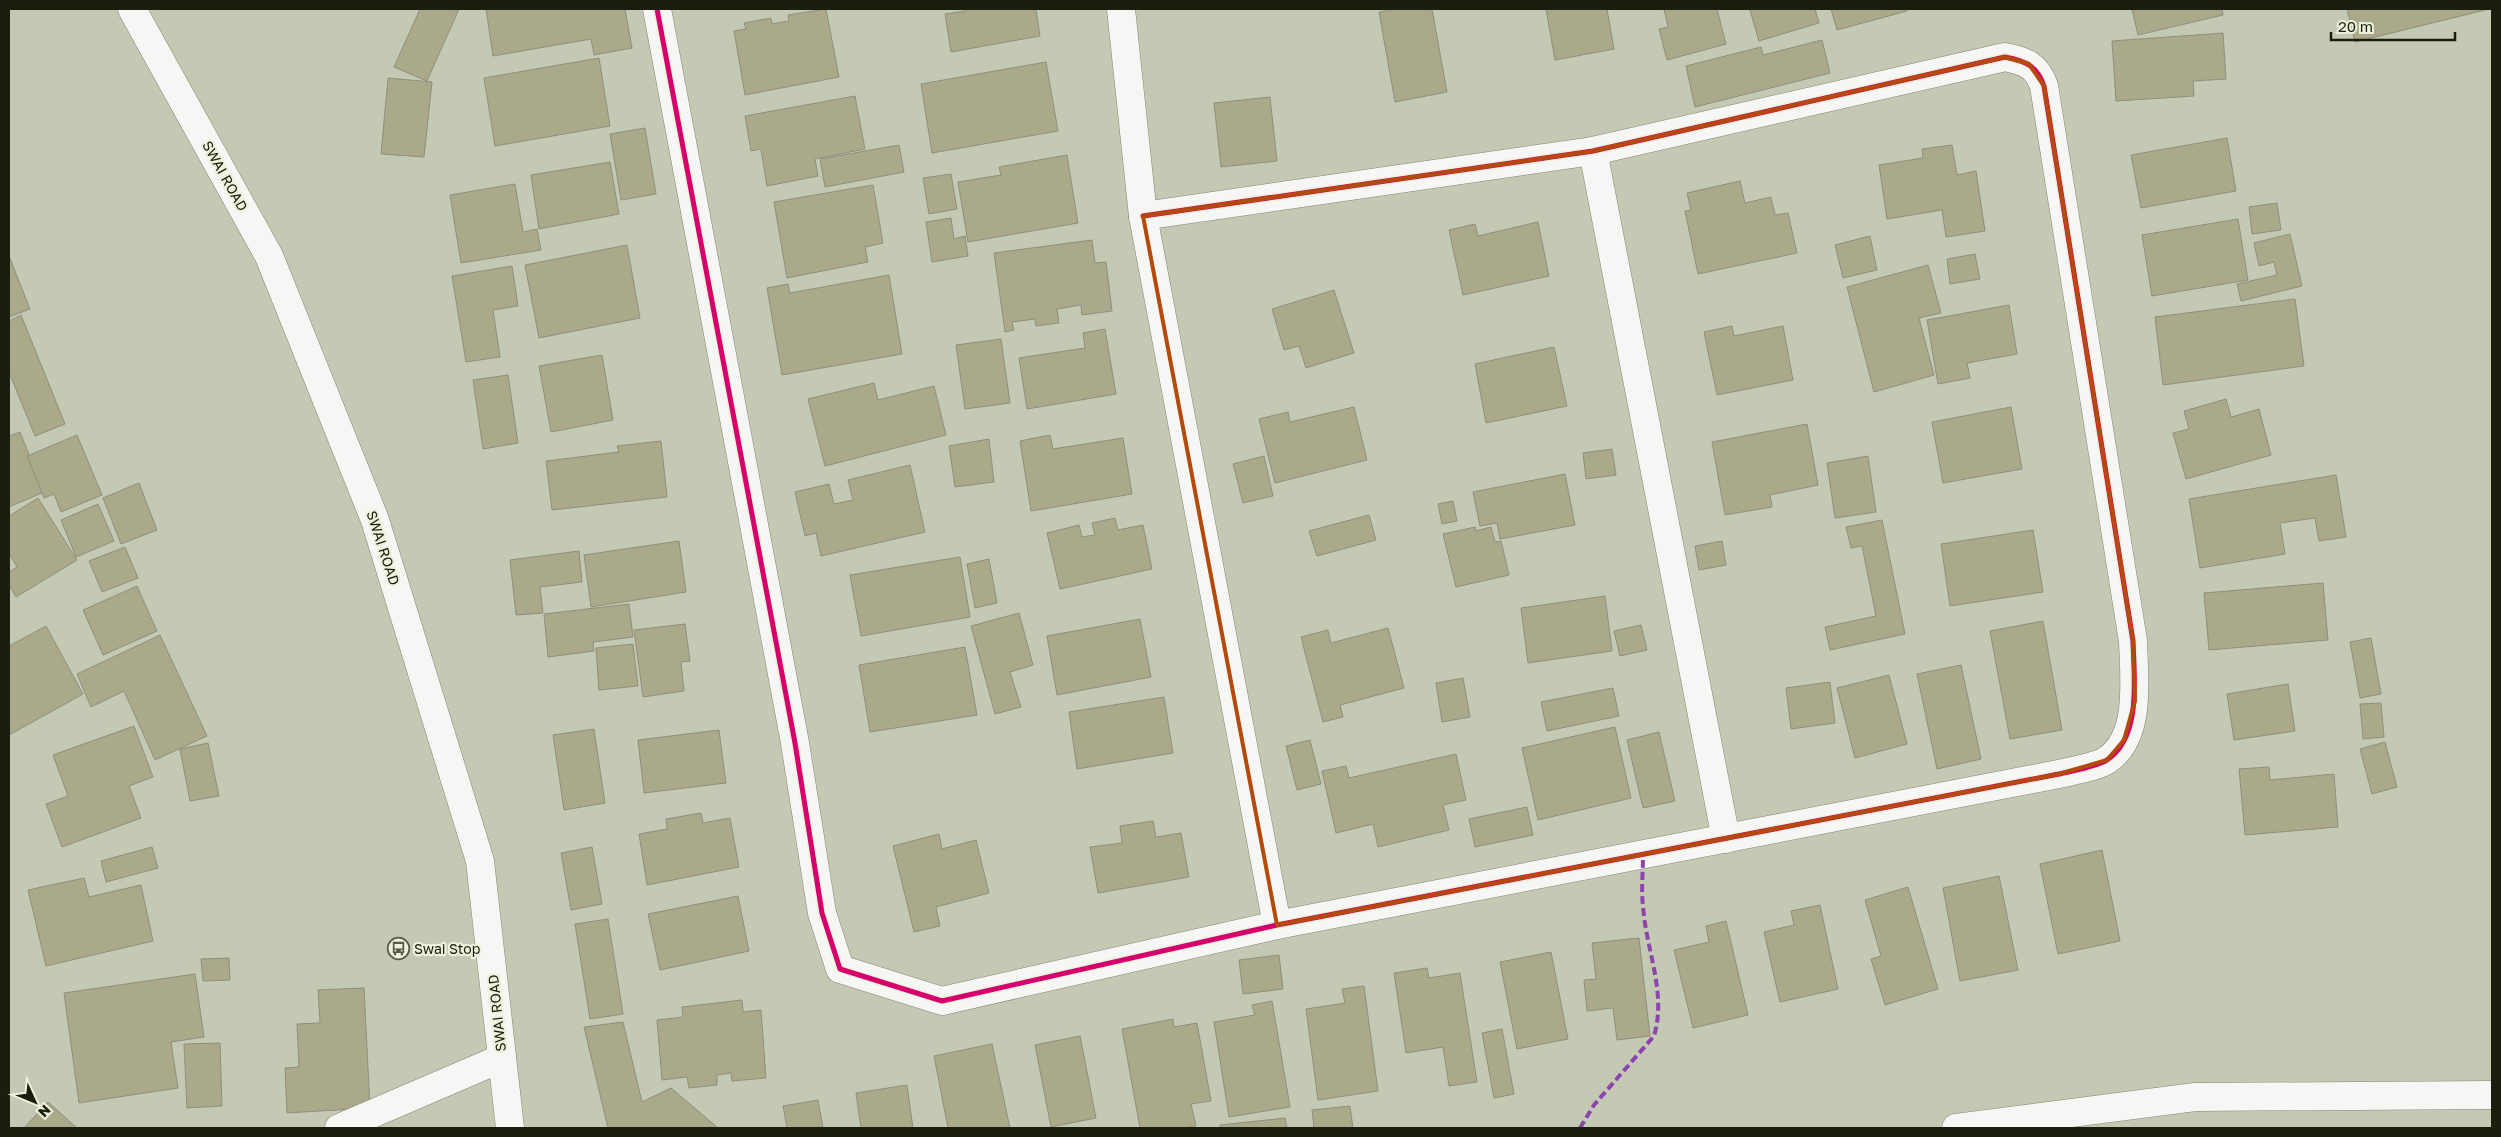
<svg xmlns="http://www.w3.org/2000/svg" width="2501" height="1137" font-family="'Golos Text',sans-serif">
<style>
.building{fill:#aaa989;stroke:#8f8f7e}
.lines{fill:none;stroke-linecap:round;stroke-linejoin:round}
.minor-casing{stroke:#828674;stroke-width:29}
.minor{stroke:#f6f7f4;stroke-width:28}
.quiet{stroke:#8e44ad;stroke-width:4;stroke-dasharray:8 4;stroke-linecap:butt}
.cycleway-casing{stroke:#ecf1dc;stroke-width:8}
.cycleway{stroke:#d6006c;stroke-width:5}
.marked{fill:none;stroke:#b44a0c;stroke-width:4;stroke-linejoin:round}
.labels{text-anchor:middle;stroke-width:4.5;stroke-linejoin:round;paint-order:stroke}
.street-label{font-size:14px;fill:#1a1e0e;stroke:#ecf1dc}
.poi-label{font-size:14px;fill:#1a1e0e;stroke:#ecf1dc;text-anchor:start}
</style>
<rect width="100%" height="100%" fill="#c4c9b3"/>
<g class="building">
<polygon points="420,9 459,9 427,81 394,67"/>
<polygon points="486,9 625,9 632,48 594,55 591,39 493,56"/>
<polygon points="826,9 839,77 745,95 734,31 746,29 744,23 771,18 772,24 789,21 788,15"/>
<polygon points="964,9 1036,9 1040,36 951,52 945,14 965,11"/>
<polygon points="1396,9 1432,9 1447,92 1395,102 1379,12"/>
<polygon points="1546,9 1607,9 1614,49 1555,60"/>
<polygon points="1664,9 1717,9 1726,44 1667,60 1659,29 1668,27"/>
<polygon points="1753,9 1815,9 1819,23 1759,41 1750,10"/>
<polygon points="1831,9 1906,9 1907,11 1837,30"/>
<polygon points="2132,9 2222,9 2223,15 2138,35"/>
<polygon points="2347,9 2489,9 2355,42"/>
<polygon points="2223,33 2226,79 2193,81 2194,96 2116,101 2112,41"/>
<polygon points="1822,40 1830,73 1695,107 1686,66 1761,47 1763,55"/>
<polygon points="599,58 610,126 495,146 484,78"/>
<polygon points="1046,62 1058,131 932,153 921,84"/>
<polygon points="388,78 432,82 424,157 381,154"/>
<polygon points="855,96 865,149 815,159 818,176 767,186 761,149 751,151 745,116"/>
<polygon points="1270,97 1277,161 1221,167 1214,103"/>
<polygon points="645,128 656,194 621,200 610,134"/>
<polygon points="2227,138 2236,191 2141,208 2131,155"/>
<polygon points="899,145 904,172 825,187 820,159"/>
<polygon points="1952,145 1957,175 1976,171 1985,231 1946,237 1942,210 1887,219 1879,165 1923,158 1922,149"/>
<polygon points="1067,155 1078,223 968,242 958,182 1001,175 999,167"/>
<polygon points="610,162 619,214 539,229 531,175"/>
<polygon points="951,174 957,209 929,214 923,178"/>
<polygon points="1740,181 1745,203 1771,197 1775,215 1788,213 1797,253 1698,274 1685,211 1691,210 1687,193"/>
<polygon points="515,184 523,232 537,229 541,250 461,263 450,195"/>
<polygon points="873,185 883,243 865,247 868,262 787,278 774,202"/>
<polygon points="2277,203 2281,230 2252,234 2249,207"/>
<polygon points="951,218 954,239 965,236 968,256 932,262 926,222"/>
<polygon points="2238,219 2248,280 2152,296 2142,235"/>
<polygon points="1538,222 1549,276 1463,295 1449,230 1475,224 1478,236"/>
<polygon points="2290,234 2302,286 2241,301 2237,284 2277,275 2274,262 2259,266 2254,243"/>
<polygon points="1870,236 1877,270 1843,278 1835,245"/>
<polygon points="1092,240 1095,263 1106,262 1112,311 1082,315 1081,305 1057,309 1059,323 1036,326 1035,319 1012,322 1014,330 1005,332 994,253"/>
<polygon points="627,245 640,318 539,338 525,265"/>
<polygon points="1975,254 1980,279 1950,284 1947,259"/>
<polygon points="9,256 30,309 9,317"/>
<polygon points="1928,265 1941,313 1919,318 1934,375 1874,392 1847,287"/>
<polygon points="512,266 518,306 493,310 500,357 466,362 452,276"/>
<polygon points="889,275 902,354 782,375 767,288 788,284 790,293"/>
<polygon points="1334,290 1354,353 1306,368 1299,346 1284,350 1272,309"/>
<polygon points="2295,299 2304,366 2163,385 2155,317"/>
<polygon points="2009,305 2017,354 1967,363 1970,378 1938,384 1927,320"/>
<polygon points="21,315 65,424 35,436 9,372 9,321"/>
<polygon points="1732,326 1734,336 1783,326 1793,380 1717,395 1704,332"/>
<polygon points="1105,329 1116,394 1027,409 1019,358 1085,348 1083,333"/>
<polygon points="1001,339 1010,403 965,409 956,345"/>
<polygon points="1554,347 1567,406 1486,423 1475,364"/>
<polygon points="602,355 613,420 551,432 539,366"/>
<polygon points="508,375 518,443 483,449 473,380"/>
<polygon points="874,383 878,400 934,386 946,435 825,466 808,399"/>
<polygon points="2226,399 2231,417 2259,409 2271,455 2186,479 2173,433 2189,429 2184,411"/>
<polygon points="1354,407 1367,460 1275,483 1259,419 1288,412 1290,422"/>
<polygon points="2011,407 2022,469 1943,483 1932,422"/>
<polygon points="1807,424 1818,485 1770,495 1772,507 1725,515 1712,442"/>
<polygon points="20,432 44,492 9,507 9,436"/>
<polygon points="77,435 102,495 61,512 54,494 44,498 27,456"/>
<polygon points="1050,435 1053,449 1123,438 1132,494 1031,511 1020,441"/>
<polygon points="989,439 994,482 955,487 949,446"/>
<polygon points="661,441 667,497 552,510 546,461 619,452 617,446"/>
<polygon points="1612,449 1616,475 1586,479 1583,453"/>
<polygon points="1264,456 1273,496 1243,503 1233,464"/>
<polygon points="1868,456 1876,512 1835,518 1827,463"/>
<polygon points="910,465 925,532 821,556 816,533 805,536 795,492 829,484 834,504 853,500 848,480"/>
<polygon points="1565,474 1575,525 1500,539 1497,523 1480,526 1473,492"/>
<polygon points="2336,475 2346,537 2319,541 2315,518 2280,523 2285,554 2200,568 2189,499"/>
<polygon points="139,483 157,530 121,544 103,498"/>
<polygon points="38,498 77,560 16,597 9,585 9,572 17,567 9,553 9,516"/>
<polygon points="1453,501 1457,521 1442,524 1438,504"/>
<polygon points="98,504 114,541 76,557 61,520"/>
<polygon points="1369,515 1376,540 1317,556 1309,531"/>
<polygon points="1115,518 1118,530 1143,525 1152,569 1060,589 1047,533 1079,525 1082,537 1095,535 1092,523"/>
<polygon points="1882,520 1905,634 1830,650 1825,627 1876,616 1862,546 1851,548 1846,527"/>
<polygon points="1475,527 1476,531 1491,527 1495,542 1501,541 1509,575 1456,587 1443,534"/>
<polygon points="2033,530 2043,592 1950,606 1941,544"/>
<polygon points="679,541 686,592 591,607 584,555"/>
<polygon points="1722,541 1726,565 1699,570 1695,546"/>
<polygon points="125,547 138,578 102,592 89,561"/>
<polygon points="579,551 582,582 540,587 543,613 516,615 510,560"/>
<polygon points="960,557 970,617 861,636 850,575"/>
<polygon points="989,559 997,603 975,608 967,564"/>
<polygon points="2323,583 2328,640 2209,650 2204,593"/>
<polygon points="137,586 157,631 103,655 83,610"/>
<polygon points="1605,596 1612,651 1528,663 1521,608"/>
<polygon points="629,604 633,637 593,642 594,651 548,657 544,614"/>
<polygon points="1019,613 1033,665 1010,672 1021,707 995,714 971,626"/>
<polygon points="1140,619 1151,677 1057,695 1047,636"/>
<polygon points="2043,621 2062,730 2010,739 1990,631"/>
<polygon points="685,624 690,661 681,662 684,691 643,697 634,630"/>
<polygon points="1641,625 1647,650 1620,656 1614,631"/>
<polygon points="46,626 83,694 9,735 9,646"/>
<polygon points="1388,628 1404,688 1340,705 1343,717 1323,722 1301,637 1328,630 1331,643"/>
<polygon points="160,635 207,736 155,760 124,691 91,707 77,674"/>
<polygon points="2371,638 2381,694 2360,698 2350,642"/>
<polygon points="633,644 638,686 599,690 596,648"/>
<polygon points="965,647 977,715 870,732 859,665"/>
<polygon points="1961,665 1981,759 1937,769 1917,674"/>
<polygon points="1889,675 1907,744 1855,758 1837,688"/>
<polygon points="1463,678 1470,717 1442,722 1436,683"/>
<polygon points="1830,682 1835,723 1791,729 1786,688"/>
<polygon points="2288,684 2295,731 2234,740 2227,694"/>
<polygon points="1613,688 1619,716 1547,731 1541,702"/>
<polygon points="1164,697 1173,753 1077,769 1069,712"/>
<polygon points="2381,703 2384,737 2363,739 2360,704"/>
<polygon points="134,726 153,777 129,786 141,818 62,847 46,804 68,796 53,755"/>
<polygon points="1615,727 1631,798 1538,820 1522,748"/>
<polygon points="594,729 605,803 564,810 553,735"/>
<polygon points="719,730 726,783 644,793 638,740"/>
<polygon points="1659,732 1675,801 1643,808 1627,740"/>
<polygon points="1310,740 1321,784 1297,790 1286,746"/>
<polygon points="2385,742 2397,787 2372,794 2360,749"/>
<polygon points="208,743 219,796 190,801 180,749"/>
<polygon points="1456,754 1466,800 1443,805 1449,830 1378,847 1373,824 1336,833 1322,771 1346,766 1349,778"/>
<polygon points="2269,767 2270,780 2334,774 2338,827 2245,835 2239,769"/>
<polygon points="1527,807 1533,835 1475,847 1469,819"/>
<polygon points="701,813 703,823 730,818 739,867 647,885 639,834 667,829 666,819"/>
<polygon points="1153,821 1156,837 1181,833 1189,877 1098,893 1090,847 1122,843 1120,826"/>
<polygon points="939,834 942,849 976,840 989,893 936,907 940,926 914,932 893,846"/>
<polygon points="152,847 158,868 106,882 101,861"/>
<polygon points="592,847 602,904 571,910 561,853"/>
<polygon points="2102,850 2120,941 2058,954 2040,864"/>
<polygon points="1999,876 2018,970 1960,981 1943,888"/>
<polygon points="84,878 89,897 141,885 153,941 46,966 28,890"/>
<polygon points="1908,887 1938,989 1885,1005 1871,959 1881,956 1865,900"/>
<polygon points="738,896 749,951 660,970 648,914"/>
<polygon points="1820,905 1838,989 1780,1002 1764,932 1794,925 1791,911"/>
<polygon points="608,919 623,1014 590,1019 575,924"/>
<polygon points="1726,921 1748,1015 1693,1028 1674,950 1709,942 1706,926"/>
<polygon points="1639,938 1650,1036 1617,1040 1613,1008 1587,1011 1584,980 1596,979 1592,943"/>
<polygon points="1551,952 1568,1039 1517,1049 1500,962"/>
<polygon points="1279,955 1283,989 1243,994 1239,960"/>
<polygon points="229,958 230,980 203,981 201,959"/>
<polygon points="1427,968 1429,978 1460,973 1477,1082 1449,1086 1443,1047 1406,1053 1394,973"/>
<polygon points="195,974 204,1037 171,1042 178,1088 79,1103 64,993"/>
<polygon points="1364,986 1378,1091 1318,1100 1306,1009 1345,1003 1342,989"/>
<polygon points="364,988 370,1108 287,1113 285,1068 299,1067 297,1024 320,1023 318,990"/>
<polygon points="742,1000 743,1012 761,1010 766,1078 732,1081 731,1073 717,1075 717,1085 689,1088 687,1077 662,1080 657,1020 683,1017 682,1007"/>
<polygon points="1272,1001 1290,1107 1229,1117 1214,1022 1255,1015 1252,1005"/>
<polygon points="1173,1019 1174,1027 1197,1023 1211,1101 1191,1104 1196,1126 1183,1128 1140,1128 1122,1029"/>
<polygon points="623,1022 642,1102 671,1088 718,1128 608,1128 584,1027"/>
<polygon points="1502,1029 1514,1094 1494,1098 1482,1033"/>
<polygon points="1080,1036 1096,1118 1051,1127 1035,1045"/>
<polygon points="220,1043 222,1106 187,1108 184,1044"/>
<polygon points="992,1044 1010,1128 948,1128 934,1056"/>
<polygon points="907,1085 913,1128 861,1128 856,1093"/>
<polygon points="818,1100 823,1128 787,1128 783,1106"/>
<polygon points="48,1102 77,1128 24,1128"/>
<polygon points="1350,1106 1353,1128 1314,1128 1312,1110"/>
<polygon points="1285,1118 1287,1128 1220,1128 1220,1125"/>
</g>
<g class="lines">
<defs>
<g id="minor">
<polyline points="132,9 269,256 375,520 480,861 510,1128"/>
<path d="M657,9L795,743L822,913L840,969L942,1001L1277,925L2059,774C2071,771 2097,767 2107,760C2142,737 2134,677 2133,641L2044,86C2037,66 2026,61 2005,57L1593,151L1143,216"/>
<polyline points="1121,9 1143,216 1277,925"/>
<polyline points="1593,151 1726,839"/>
<polyline points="339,1128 502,1058"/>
<polyline points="1956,1128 2195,1097 2492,1095"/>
</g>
</defs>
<use href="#minor" class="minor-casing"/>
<use href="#minor" class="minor"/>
<path class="quiet" d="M1580,1128L1594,1105L1654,1036C1667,993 1646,950 1643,906C1641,890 1643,872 1643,856"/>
<defs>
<path id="cycleway" d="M657,9L795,743L822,913L840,969L942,1001L1277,925L2059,774C2071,771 2097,767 2107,760C2142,737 2134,677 2133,641L2044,86C2037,66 2026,61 2005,57L1593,151L1143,216"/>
</defs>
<use href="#cycleway" class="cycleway-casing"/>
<use href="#cycleway" class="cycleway"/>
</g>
<path class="marked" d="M2005,57L2029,64L2044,86L2133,641L2135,701L2124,740L2107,760L2059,774L1277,925L1143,216L1593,151Z"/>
<defs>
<symbol id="bus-ring" viewBox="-11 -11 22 22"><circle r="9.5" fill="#ecf1dc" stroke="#565a48" stroke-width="1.5"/><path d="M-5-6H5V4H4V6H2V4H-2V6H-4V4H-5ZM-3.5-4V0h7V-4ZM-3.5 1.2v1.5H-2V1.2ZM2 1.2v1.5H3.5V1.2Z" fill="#565a48"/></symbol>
</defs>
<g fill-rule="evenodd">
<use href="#bus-ring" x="386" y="936" width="25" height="25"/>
</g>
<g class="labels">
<g class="street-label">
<text transform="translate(225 176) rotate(61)" y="5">SWAI ROAD</text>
<text transform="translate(383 548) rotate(72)" y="5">SWAI ROAD</text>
<text transform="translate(497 1013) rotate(-96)" y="5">SWAI ROAD</text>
</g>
<g class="poi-label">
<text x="414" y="954">Swai Stop</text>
</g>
</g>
<rect width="2501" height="1137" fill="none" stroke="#1a1e0e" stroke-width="20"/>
<g transform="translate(35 1102) rotate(134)" stroke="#ecf1dc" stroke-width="4" paint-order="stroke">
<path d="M0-4L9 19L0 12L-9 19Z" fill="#1a1e0e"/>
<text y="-8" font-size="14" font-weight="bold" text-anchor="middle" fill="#1a1e0e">N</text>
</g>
<path d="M2331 32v8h124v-8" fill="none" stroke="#1a1e0e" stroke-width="2.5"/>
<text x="2338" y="32" font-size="15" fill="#1a1e0e" stroke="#ecf1dc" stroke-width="4" paint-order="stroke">20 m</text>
</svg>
